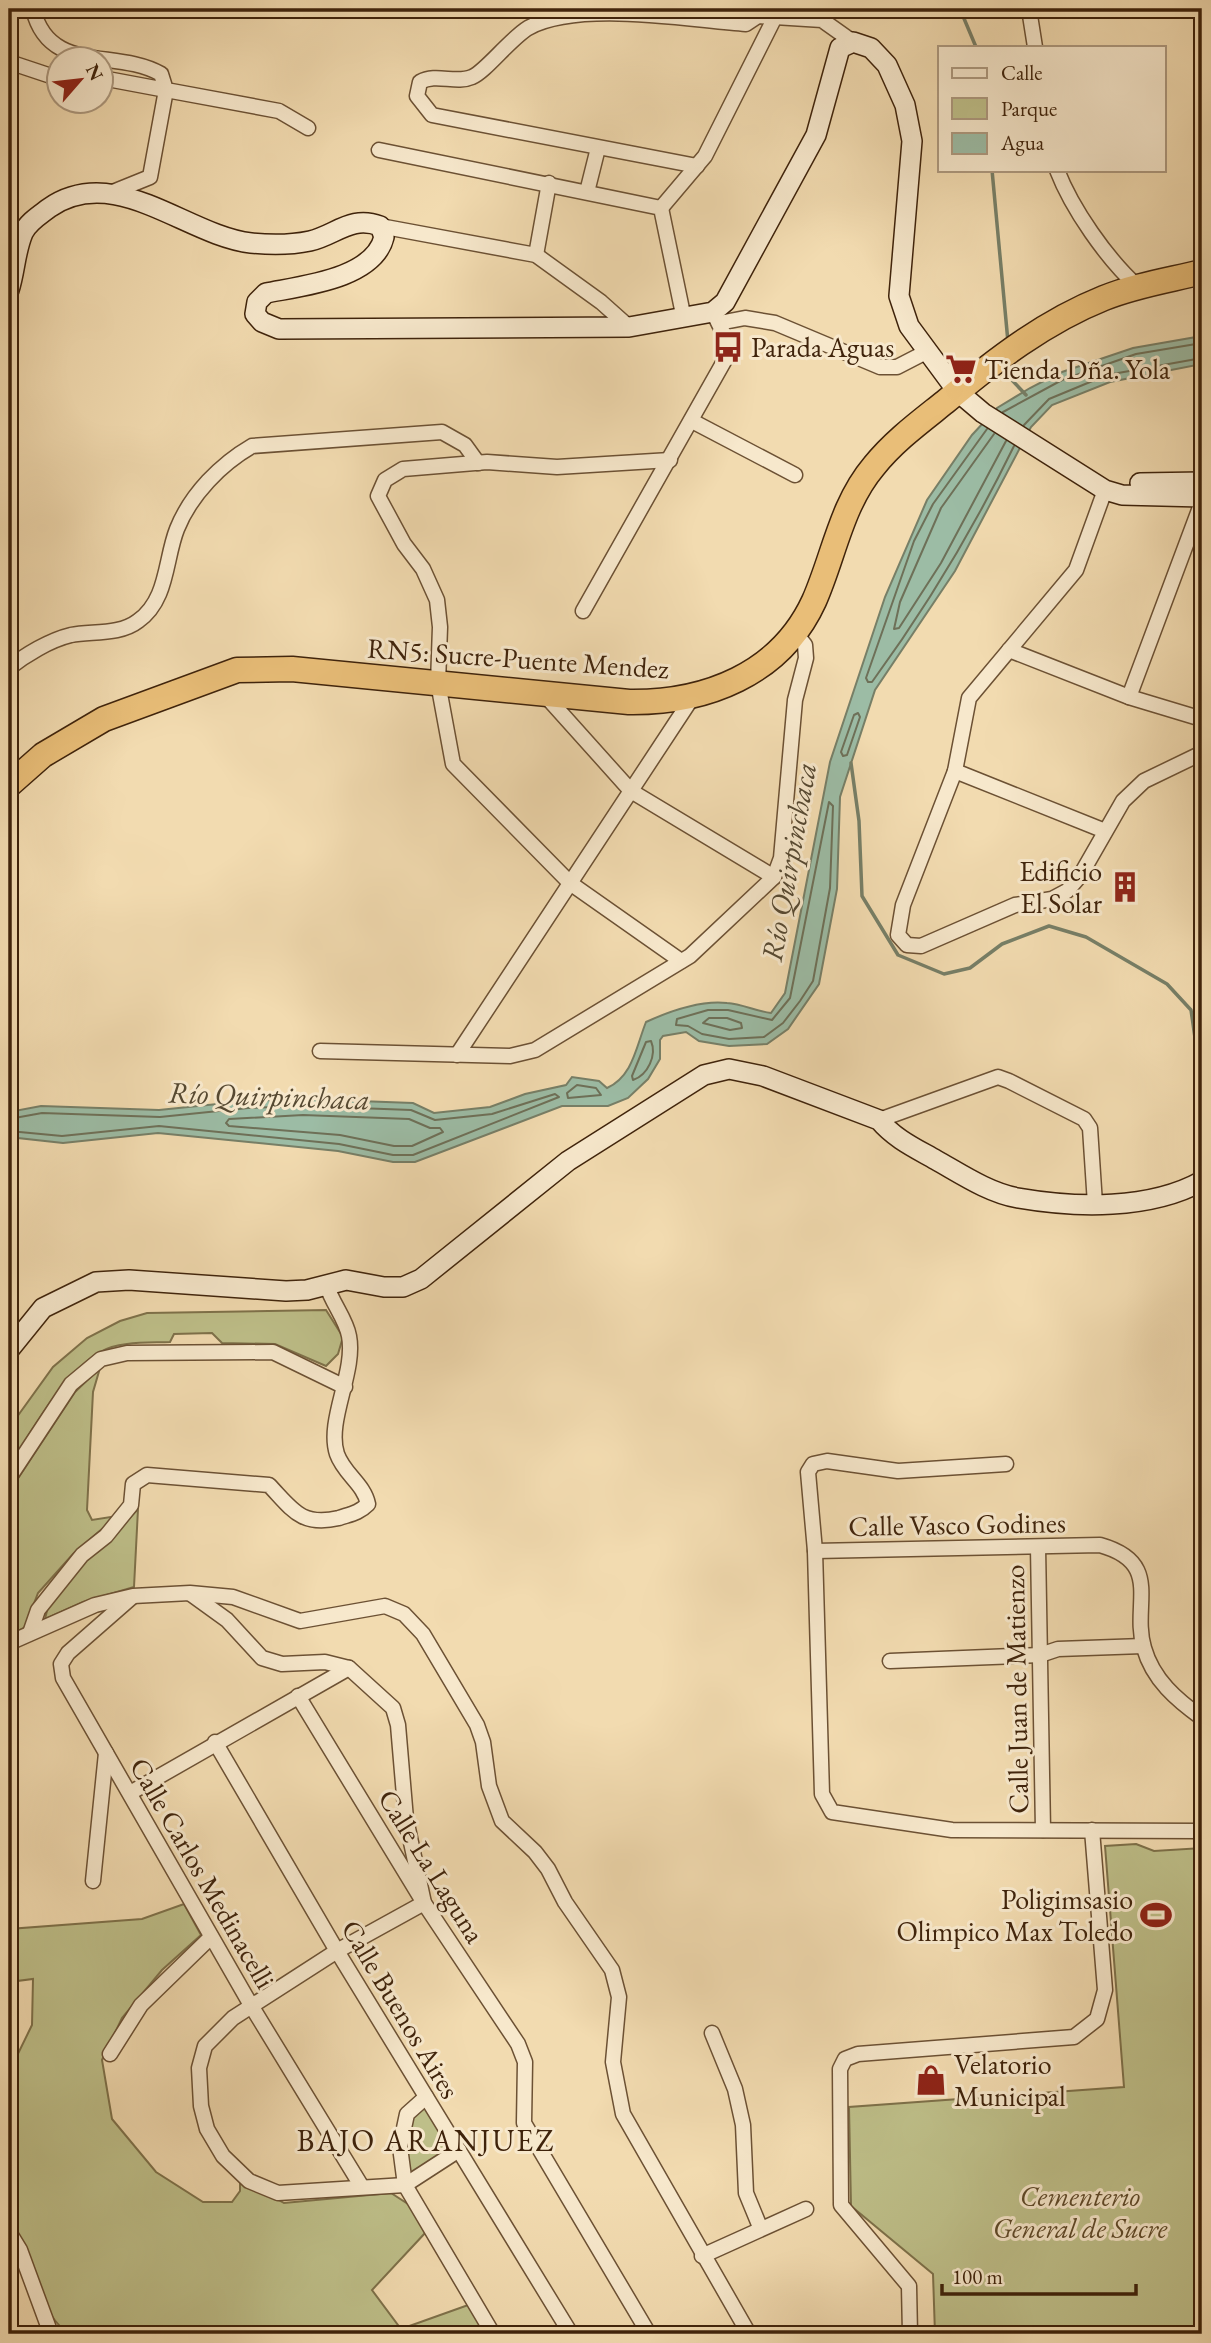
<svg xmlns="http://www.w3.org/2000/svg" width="1211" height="2343" font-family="'EB Garamond',serif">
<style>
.green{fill:#bebf89;stroke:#7e714a;stroke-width:2}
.water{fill:#9cbca5;stroke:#777f67;stroke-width:2}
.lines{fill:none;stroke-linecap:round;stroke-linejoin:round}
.shore{stroke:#6e7058;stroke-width:2}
.stream{stroke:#777f67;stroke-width:3.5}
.street-casing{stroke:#6c5134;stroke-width:17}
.secondary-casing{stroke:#3f230b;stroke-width:22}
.highway-casing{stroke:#3f230b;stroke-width:27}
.street{stroke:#f7e8cc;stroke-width:14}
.secondary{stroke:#f7e8cc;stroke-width:19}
.highway{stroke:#e9be78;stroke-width:24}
.labels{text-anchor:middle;stroke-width:6;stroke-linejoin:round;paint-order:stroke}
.poi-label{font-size:28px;fill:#3f230b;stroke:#f7e8cc;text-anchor:start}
.street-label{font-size:28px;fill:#3f230b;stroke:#f7e8cc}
.park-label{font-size:28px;font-style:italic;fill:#5f4a2a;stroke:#f7e8cc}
.water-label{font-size:30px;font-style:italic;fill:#564932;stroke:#f7e8cc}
.neighbourhood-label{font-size:30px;letter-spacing:2px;fill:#3f230b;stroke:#f7e8cc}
</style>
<rect width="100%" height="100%" fill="#f2dbb0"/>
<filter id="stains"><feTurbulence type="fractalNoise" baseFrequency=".00286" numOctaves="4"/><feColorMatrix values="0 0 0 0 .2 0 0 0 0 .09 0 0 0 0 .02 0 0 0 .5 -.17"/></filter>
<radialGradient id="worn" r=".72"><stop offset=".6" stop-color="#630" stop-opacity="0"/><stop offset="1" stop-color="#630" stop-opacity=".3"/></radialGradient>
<g class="green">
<path d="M326,1310L343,1337L338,1354L326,1366L275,1344L222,1343L212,1333L174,1334L170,1342C149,1343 119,1341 100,1352C62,1374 33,1430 9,1466V1428L53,1367L87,1338L120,1321L147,1313Z"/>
<polygon points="100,1368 93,1392 87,1510 92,1520 117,1516 73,1554 38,1593 25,1627 9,1636 9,1492 75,1392"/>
<polygon points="138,1509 134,1587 83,1602 45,1619 51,1594 85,1559 99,1551"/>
<polygon points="1136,1844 1154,1851 1202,1848 1202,2334 935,2334 933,2274 851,2206 849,2107 1124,2087 1105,1846"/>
<path d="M184,1904L201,1935L162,1970L122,2018L102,2060L112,2119L156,2172L203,2202H232L240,2191V2172L249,2183L284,2203L391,2193L411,2206L426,2232L372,2290L401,2329L471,2304L488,2334H226L212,2330L152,2327L125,2334H68C35,2307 31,2258 9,2223V2064H13L32,2025L33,1979L9,1982V1929L142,1919Z"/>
<path d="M425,2105L450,2149L409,2177C405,2150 401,2123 425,2105Z"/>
</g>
<path class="water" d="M1202,336V364L1110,382L1052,405L1031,427L955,571L875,690L840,797L837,889L819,984L788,1029L767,1044L729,1046L699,1041L686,1032L663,1036L660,1040V1059L648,1079L628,1098L608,1106H562L415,1162H393L338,1151L158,1133L63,1143L9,1137V1112L41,1106L159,1110L247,1101L304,1099L413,1103L434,1113L490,1107L525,1094L566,1085L572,1077L599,1081L607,1088C633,1076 636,1047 646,1022C670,1011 701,1000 727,1003C742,1004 756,1011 771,1013L785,993L830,762L885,597L927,500L972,435L997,408L1030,388L1059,373L1133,348Z"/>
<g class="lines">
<g class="shore">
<polyline points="1003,412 1062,380 1136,354 1202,343"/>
<polyline points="1024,425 1049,399 1107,375 1202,358"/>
<path d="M987,429L933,504L914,541L866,678L868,682H872C926,608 974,528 1014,446"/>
<polyline points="994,434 941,508 900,602 894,629 899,628 941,563 1006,441"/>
<polygon points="858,713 860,717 847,755 843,756 841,752 854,715"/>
<polygon points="829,802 833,806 830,888 813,981 800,1001 783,1023 764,1037 729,1039 702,1034 688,1026 676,1025 677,1019 708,1010 728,1010 772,1020 790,998"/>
<polygon points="727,1018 741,1023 742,1028 730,1030 703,1023 709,1018"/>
<path d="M651,1041C657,1055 648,1075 633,1080L632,1076L646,1042Z"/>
<polygon points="577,1085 596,1088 601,1095 568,1098 567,1093"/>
<polygon points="303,1115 409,1119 430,1128 440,1128 443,1132 412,1146 394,1146 340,1135 229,1126 226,1123 229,1119"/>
<polyline points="9,1119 42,1113 160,1117 248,1108 303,1106 411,1110 435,1120 492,1114 555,1094 559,1097 413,1155 393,1155 339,1144 159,1126 62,1136 9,1131"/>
</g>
<g class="stream">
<polyline points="960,9 976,47"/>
<polyline points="992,170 1008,342"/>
<polyline points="1009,363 1010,378 1026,395"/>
<polyline points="851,763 859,821 862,896 898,955 944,974 970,968 1002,944 1049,926 1086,937 1167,984 1191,1010 1202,1086"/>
</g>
<defs>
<g id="street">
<path d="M33,9C49,75 115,48 161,74L166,90L279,111L308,128"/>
<polyline points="729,9 758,16 822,20 853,42"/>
<polyline points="1029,9 1035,47"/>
<polyline points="9,62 60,79"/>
<polyline points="102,78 166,90 150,177 108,194"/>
<polyline points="379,150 661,208 684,319"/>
<path d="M697,166L432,115L417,96L420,82C436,73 456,84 472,77C485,72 510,39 528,28C579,0 688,20 746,24L758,16"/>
<path d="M1057,170C1072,209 1107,259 1138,287"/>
<polyline points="587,192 598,148"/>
<polyline points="661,208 705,156 775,17"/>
<polyline points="380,226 536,255 601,302 629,327"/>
<polyline points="536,255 549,183"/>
<polyline points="719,323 745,318 775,323 880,367 897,367 928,351"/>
<polyline points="692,421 795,475"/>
<polyline points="670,460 557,467 487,462 403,469 385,480 378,496 404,544 423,569 437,600 440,627 438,683 453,764 570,883 681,961"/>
<polyline points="1105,490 1076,570 969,698 955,771 903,905 898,935 907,945 921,946 1015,905 1052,899 1067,891 1080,876 1123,801 1144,781 1202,753"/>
<polyline points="583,611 731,349 713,312"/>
<polyline points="1009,650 1129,697 1202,719"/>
<path d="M9,668C25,655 50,640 71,635C92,631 120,635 138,621C168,600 165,559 177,529C191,494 221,464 252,446L442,432L465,445L478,463"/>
<polyline points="544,694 631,791 774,877"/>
<polyline points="1129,697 1202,502"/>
<polyline points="955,771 1105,831"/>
<polyline points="320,1051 510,1056 535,1050 690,956 774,877 781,858 795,700 806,658 805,645 794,631"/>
<polyline points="457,1055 692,698"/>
<polyline points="879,1120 998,1077 1009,1081 1084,1119 1090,1128 1095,1204"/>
<polyline points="1006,1464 898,1471 827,1461 813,1464 808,1472 815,1551 822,1794 832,1812 952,1830 1202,1831"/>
<polyline points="9,1478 71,1384 101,1359 127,1353 273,1352 345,1387"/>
<polyline points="1038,1547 1043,1830"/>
<path d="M815,1551L1100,1545C1164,1563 1131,1604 1144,1648C1153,1680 1177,1700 1202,1718"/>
<polyline points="191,1594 227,1620 262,1658 282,1664 325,1662 349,1668"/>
<polyline points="132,1597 68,1653 61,1664 63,1678 252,2007 362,2187"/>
<path d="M30,1633L38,1610L82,1555L106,1536L131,1505L133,1484L147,1475L269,1485C292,1509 301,1527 339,1518C351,1514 359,1513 368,1504C364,1484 344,1474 337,1454C326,1421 356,1372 349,1336C346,1319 332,1303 327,1286"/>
<polyline points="9,1643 95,1605 133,1596 190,1593 233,1597 300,1621 385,1606 404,1614 423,1634 477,1725 483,1742 489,1786 502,1821 535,1852 548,1869 565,1902 612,1970 619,1997 613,2062 623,2114 749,2334"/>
<polyline points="890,1661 1040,1655 1058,1649 1143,1646"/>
<polyline points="298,1696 424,1903 518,2044 525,2062 524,2123 649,2334"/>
<polyline points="215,1742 337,1951 571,2334"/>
<polyline points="130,1793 349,1668 393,1708 398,1725 406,1819 424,1903 337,1951 233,2018 205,2046 199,2068 201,2106 207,2129 223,2156 249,2181 278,2193 405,2185 459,2150"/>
<polyline points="93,1881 106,1753"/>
<polyline points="712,2033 735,2089 743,2125 746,2193 760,2227"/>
<polyline points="110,2054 141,2005 211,1937"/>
<polyline points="426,2097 407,2114 400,2147 405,2185 493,2334"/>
<polyline points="9,2232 20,2250 51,2334"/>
<polyline points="702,2256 806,2209"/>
<polyline points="910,2334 909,2286 841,2205 840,2069 845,2059 858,2054 1074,2037 1097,2019 1105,1990 1092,1830"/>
</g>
<g id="secondary">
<path d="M9,290C15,272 15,252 23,233C28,222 40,215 49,208C115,162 187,236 251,243C270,245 291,245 310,241C336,235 351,215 380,226L384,237C374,279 301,286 266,293L257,302L255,314L262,322L279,329L629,327L713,312L725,302L816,135L840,48L853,42L871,48L887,65L905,105L912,141L899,296L909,326L957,391L983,413L1105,490L1122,495L1202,497"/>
<polyline points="1140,483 1202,482"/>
<path d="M9,1350L43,1308L96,1282L129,1280L286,1291L307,1290L346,1280L384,1287H403L421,1279L568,1161L704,1075L729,1069L763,1076L879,1120C895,1139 915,1148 936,1160C961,1174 989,1193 1018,1198C1076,1208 1150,1210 1202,1181"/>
</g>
<path id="highway" d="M9,785L43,755L104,719L237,670L292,669L629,702C705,703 780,675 814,601C834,556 841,505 874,466C894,441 920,422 945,402C994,361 1044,322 1104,298C1136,285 1170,280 1202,272"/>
</defs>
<use href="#street" class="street-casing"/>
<use href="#secondary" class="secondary-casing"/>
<use href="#highway" class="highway-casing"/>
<use href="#street" class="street"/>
<use href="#secondary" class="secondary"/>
<use href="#highway" class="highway"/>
</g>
<defs>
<symbol id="bus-bare" viewBox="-9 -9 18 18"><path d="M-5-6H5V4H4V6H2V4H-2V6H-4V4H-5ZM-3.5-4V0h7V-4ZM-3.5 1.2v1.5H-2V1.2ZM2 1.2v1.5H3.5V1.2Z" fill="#8f2418" stroke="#f7e8cc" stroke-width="2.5" paint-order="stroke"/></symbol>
<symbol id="supermarket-bare" viewBox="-9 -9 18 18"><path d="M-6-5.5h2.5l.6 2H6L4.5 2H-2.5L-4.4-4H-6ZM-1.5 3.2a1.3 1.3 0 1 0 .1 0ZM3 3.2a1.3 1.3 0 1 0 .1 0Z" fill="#8f2418" stroke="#f7e8cc" stroke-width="2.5" paint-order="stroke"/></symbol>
<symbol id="building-bare" viewBox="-9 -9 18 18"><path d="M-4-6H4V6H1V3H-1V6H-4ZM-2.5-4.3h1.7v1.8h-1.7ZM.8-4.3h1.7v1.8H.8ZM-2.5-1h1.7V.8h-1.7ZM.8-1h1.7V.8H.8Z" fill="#8f2418" stroke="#f7e8cc" stroke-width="2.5" paint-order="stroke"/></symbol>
<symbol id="stadium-bare" viewBox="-9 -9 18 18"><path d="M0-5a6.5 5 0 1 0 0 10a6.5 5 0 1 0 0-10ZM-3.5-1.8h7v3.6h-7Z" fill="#8f2418" stroke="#f7e8cc" stroke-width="2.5" paint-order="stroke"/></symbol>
<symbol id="shop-bare" viewBox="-9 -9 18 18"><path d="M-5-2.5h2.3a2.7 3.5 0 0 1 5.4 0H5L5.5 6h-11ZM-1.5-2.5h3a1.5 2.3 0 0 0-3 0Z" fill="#8f2418" stroke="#f7e8cc" stroke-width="2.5" paint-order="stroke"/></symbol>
</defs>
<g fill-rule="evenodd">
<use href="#bus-bare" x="706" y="325" width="44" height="44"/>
<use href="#supermarket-bare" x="939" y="347" width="44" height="44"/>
<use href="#building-bare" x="1103" y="865" width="44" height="44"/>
<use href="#stadium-bare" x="1134" y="1893" width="44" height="44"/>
<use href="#shop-bare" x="909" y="2058" width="44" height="44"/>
</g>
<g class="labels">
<g class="poi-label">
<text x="751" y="357">Parada Aguas</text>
<text x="984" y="379">Tienda Dña. Yola</text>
<text x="1102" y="881" text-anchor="end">Edificio<tspan x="1102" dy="32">El Solar</tspan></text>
<text x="1133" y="1909" text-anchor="end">Poligimsasio<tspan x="1133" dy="32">Olimpico Max Toledo</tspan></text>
<text x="954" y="2074">Velatorio<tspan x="954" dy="32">Municipal</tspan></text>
</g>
<g class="street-label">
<text transform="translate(518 658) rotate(4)" y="10">RN5: Sucre-Puente Mendez</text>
<text transform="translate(957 1524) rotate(-1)" y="10">Calle Vasco Godines</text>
<text transform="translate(1016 1689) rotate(-91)" y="10">Calle Juan de Matienzo</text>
<text transform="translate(432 1866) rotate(58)" y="10">Calle La Laguna</text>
<text transform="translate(203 1873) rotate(60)" y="10">Calle Carlos Medinacelli</text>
<text transform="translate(401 2009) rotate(59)" y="10">Calle Buenos Aires</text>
</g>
<g class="park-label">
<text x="1080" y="2206">Cementerio<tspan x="1080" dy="32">General de Sucre</tspan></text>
</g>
<g class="water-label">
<text transform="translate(789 862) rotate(-80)" y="10">Río Quirpinchaca</text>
<text transform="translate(269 1096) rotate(2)" y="10">Río Quirpinchaca</text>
</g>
<g class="neighbourhood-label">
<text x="426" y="2151">BAJO ARANJUEZ</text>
</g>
</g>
<rect width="1211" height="2343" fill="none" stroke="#f2dbb0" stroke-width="35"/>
<rect x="10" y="10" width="1190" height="2322" fill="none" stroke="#3f230b" stroke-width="3.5"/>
<rect x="18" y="18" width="1176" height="2308" fill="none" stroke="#3f230b" stroke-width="2"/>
<rect x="938" y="46" width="228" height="126" fill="#f7e8cc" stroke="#ad997f" stroke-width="2"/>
<rect x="952" y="68" width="35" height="10" fill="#f7e8cc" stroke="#ad997f" stroke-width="2"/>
<text x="1001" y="80" font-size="21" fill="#3f230b">Calle</text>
<rect x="952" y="98" width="35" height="21" fill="#bebf89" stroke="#ad997f" stroke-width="2"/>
<text x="1001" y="116" font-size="21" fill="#3f230b">Parque</text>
<rect x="952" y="133" width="35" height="21" fill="#9cbca5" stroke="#ad997f" stroke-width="2"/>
<text x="1001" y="150" font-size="21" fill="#3f230b">Agua</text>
<g transform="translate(80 80) rotate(62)"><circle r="33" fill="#f7e8cc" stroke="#ad997f" stroke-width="2"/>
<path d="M0-5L12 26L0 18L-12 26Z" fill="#8f2418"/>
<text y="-10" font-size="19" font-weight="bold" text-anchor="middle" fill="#3f230b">N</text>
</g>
<path d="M942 2284v10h194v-10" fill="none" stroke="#3f230b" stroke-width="3.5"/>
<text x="952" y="2284" font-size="21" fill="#3f230b" stroke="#f7e8cc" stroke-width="5" paint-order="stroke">100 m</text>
<rect width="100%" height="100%" filter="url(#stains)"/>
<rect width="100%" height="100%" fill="url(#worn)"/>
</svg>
